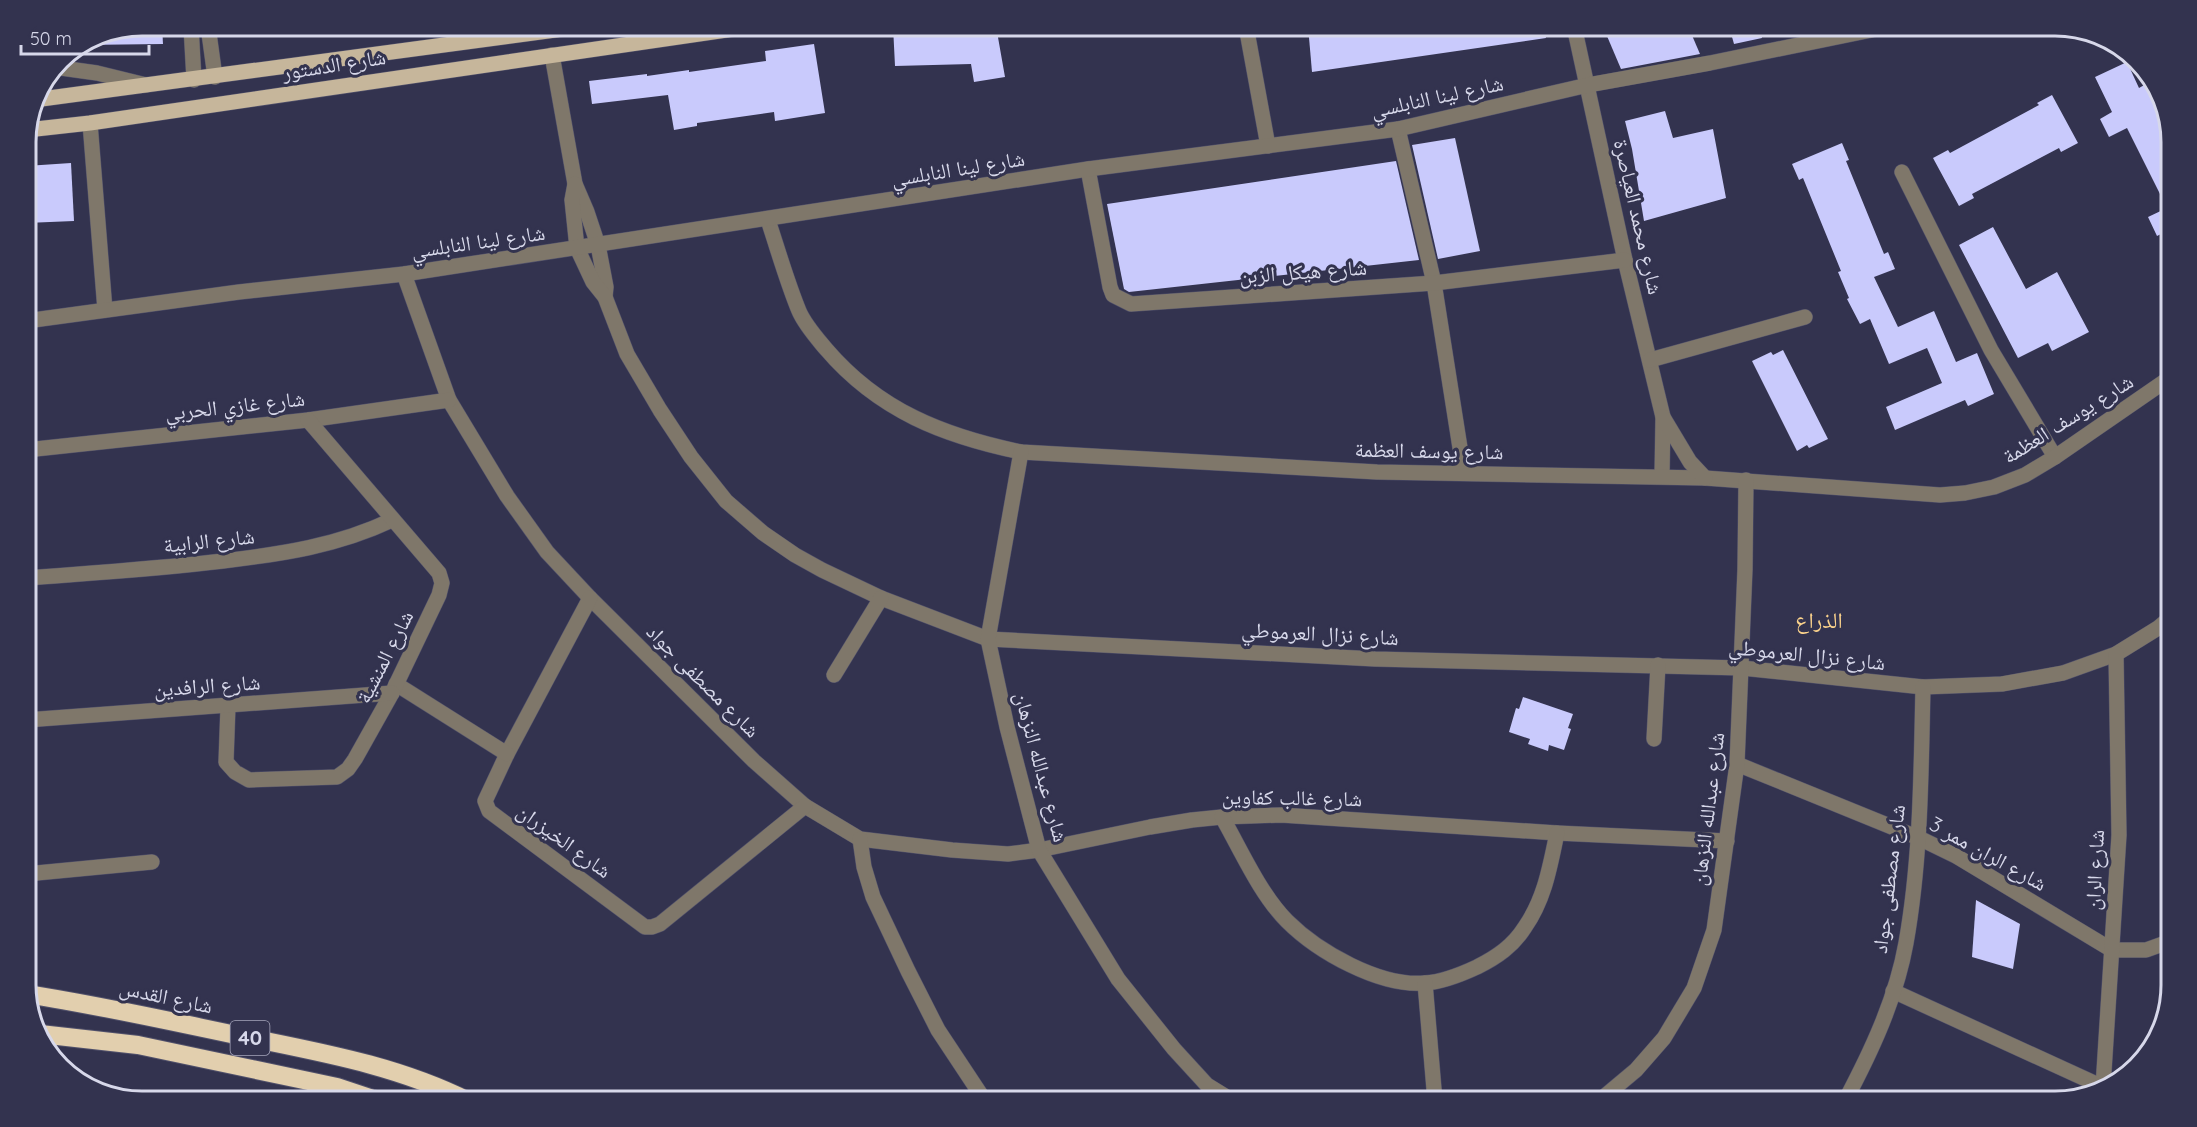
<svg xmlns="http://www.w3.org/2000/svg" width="2197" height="1127" font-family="Quicksand,'Noto Naskh Arabic',sans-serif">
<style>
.building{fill:#c9cafc}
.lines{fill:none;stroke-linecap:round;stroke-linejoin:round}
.minor-casing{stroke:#51516b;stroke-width:16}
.major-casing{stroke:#51516b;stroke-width:16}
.highway-casing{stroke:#51516b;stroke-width:20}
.minor{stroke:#7f776a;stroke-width:15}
.major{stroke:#c6b69b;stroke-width:15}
.highway{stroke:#e2cfae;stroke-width:18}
.labels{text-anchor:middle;stroke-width:6;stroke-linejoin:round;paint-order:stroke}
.shield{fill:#33334f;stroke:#a6a6bc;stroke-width:1.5}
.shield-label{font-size:20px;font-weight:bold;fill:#d7d8ea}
.street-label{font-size:21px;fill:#d7d8ea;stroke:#33334f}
.neighbourhood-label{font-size:22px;fill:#fcd38c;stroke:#33334f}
.rim{fill:none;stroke:#d7d8ea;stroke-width:3}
</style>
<rect width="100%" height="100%" fill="#33334f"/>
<g class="building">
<polygon points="141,26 162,26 163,44 82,45 97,34"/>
<polygon points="893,26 919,26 920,28 996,26 1005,77 974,82 971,64 895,66"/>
<polygon points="1308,26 1543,26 1546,38 1312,72"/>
<polygon points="1612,26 1688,26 1700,54 1621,69 1604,29"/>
<polygon points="1729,26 1759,26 1762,38 1734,44"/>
<polygon points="814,44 825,113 775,121 774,112 697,123 697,126 674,130 668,95 592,104 589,81 647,74 647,76 689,70 689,72 766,61 765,51"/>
<polygon points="2127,62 2139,88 2146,84 2150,93 2156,90 2163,110 2159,112 2171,136 2171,229 2157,236 2148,217 2167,208 2127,128 2109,137 2100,119 2112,112 2095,77"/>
<polygon points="2052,95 2078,143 2061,152 2059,148 1972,194 1974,198 1959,206 1933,158 1948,150 1950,153 2039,105 2037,103"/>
<polygon points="1665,111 1673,138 1713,129 1726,198 1644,221 1632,149 1625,121"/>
<polygon points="1455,138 1480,251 1438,259 1412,145"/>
<polygon points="1842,143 1849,160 1846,161 1884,254 1888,252 1895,269 1874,277 1898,327 1934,311 1956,362 1977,353 1994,394 1968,406 1965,400 1895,430 1886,407 1942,383 1927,348 1889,364 1870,319 1860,324 1847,299 1849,298 1838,272 1841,271 1803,178 1799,180 1792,164"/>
<polygon points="1396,161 1419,260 1129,292 1124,289 1107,204"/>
<polygon points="71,163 74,221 26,223 26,166"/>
<polygon points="1993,227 2026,289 2057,272 2089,332 2052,351 2048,343 2018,358 1959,245"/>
<polygon points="1783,350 1828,439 1809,448 1807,445 1797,451 1752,361 1771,352 1773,355"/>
<polygon points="1523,697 1573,714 1568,728 1571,729 1564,750 1549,745 1548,751 1528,744 1530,739 1509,732 1516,708 1519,709"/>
<polygon points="1976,900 2020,924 2013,969 1972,957"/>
</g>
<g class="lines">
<defs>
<g id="minor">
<polyline points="191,26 194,80"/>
<polyline points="208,26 215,77"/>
<polyline points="1246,26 1268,146"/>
<polyline points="1574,26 1625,260 1663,417 1662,476"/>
<polyline points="552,55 575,184 587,212 598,245 606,287 605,297"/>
<polyline points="54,67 97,73 146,85"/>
<polyline points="90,123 105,310"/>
<polyline points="1398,129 1434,283 1464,473"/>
<polyline points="1088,169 1110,287 1113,295 1131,304 1434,283 1625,260"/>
<polyline points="1902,172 1991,350 2055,457"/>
<polyline points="575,184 572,200 577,248 593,282 605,297 627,354 660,410 691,457 726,501 763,533 795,555 822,570 881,598 988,639 1375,659 1742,668 1923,687 2002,684 2063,673 2116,654 2158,628 2171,617"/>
<path d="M768,220C778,250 787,282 799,311C805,325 816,337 826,349C879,411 944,436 1021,452L1377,472L1705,478L1940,495L1965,493L1994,487L2025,475L2055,457L2171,377"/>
<polyline points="404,274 449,400 507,496 547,552 590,598 754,761 805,806 860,839 952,850 1008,854 1039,850 1150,827 1192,820 1222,817 1281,815 1557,833 1727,841"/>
<polyline points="26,321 239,292 404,274 1088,169 1398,129 1588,85 1710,63 1891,26"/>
<polyline points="1650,360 1805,317"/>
<polyline points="1663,417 1690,462 1705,478"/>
<polyline points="26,450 308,420 449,400"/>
<polyline points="1021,452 988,639 1007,727 1039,850 1118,979 1174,1049 1207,1085 1233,1101"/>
<path d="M26,578C91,573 157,569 223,561C282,554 337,546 392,520"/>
<polyline points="590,598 507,754 485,801 489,811 645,927 652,927 660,924 805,806"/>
<polyline points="834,675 881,598"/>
<polyline points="396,684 507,754"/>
<polyline points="228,706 226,762 235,772 249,780 337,777 348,769 355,759 392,693 439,595 442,583 439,573 308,420"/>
<polyline points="26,720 392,693"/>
<polyline points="1654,739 1658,665"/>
<polyline points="1737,764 1919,838 1956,856 2112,950 2146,950 2171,941"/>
<path d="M1222,817C1241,850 1260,894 1287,921C1318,952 1380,987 1425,983C1442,982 1462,974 1477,967C1497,957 1513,946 1525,927C1545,898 1550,866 1557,833"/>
<polyline points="860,839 864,867 873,897 908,971 938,1030 985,1101"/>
<polyline points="26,874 152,862"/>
<polyline points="1425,983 1435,1101"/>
<polyline points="1893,991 2103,1087"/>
<polyline points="2103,1087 2119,835 2116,654"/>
<polyline points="1599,1101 1636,1070 1664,1038 1694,988 1714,930 1737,764 1745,569 1746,480"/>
<path d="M1845,1101C1871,1052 1896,999 1906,943C1921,859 1921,773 1923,687"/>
</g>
<g id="major">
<polyline points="34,100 585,26"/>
<polyline points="27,130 90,123 754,26"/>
</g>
<g id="highway">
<path d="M26,994C98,1005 169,1021 241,1036C318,1052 396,1065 468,1101"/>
<polyline points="40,1034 138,1045 337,1087 379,1101"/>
</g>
</defs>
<use href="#minor" class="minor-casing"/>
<use href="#major" class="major-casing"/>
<use href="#highway" class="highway-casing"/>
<use href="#minor" class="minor"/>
<use href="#major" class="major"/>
<use href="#highway" class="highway"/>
</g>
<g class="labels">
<rect class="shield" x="230.5" y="1021" width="39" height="34" rx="4.5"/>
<g class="shield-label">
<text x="250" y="1045">40</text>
</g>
<g class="street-label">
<text transform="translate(334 65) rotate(-9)" y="7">شارع الدستور</text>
<text transform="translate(1437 97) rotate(-12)" y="7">شارع لينا النابلسي</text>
<text transform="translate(958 169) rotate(-9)" y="7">شارع لينا النابلسي</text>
<text transform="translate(1638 217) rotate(77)" y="7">شارع محمد العياصرة</text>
<text transform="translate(478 242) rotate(-8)" y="7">شارع لينا النابلسي</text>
<text transform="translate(1303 272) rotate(-4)" y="7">شارع هيكل الزبن</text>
<text transform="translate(235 406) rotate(-6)" y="7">شارع غازي الحربي</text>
<text transform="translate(2068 419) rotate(-32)" y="7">شارع يوسف العظمة</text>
<text transform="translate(1429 451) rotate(1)" y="7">شارع يوسف العظمة</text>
<text transform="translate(209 541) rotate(-6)" y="7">شارع الرابية</text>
<text transform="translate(1320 634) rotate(3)" y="7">شارع نزال العرموطي</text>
<text transform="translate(1807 655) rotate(6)" y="7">شارع نزال العرموطي</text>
<text transform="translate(385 657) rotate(-63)" y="7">شارع المنشية</text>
<text transform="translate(703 681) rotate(45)" y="7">شارع مصطفى جواد</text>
<text transform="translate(207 686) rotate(-4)" y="7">شارع الرافدين</text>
<text transform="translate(1041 767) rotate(75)" y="7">شارع عبدالله النزهان</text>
<text transform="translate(1292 798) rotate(1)" y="7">شارع غالب كفاوين</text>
<text transform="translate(1708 809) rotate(-83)" y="7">شارع عبدالله النزهان</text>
<text transform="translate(564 841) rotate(36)" y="7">شارع الخيزران</text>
<text transform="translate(1988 854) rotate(29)" y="7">شارع الران ممر 3</text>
<text transform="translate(2095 870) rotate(-87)" y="7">شارع الران</text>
<text transform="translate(1889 879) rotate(-83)" y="7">شارع مصطفى جواد</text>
<text transform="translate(166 997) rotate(12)" y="7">شارع القدس</text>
</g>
<g class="neighbourhood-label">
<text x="1819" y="628">الذراع</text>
</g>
</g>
<path d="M0 0H2197V1127H0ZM142 36H2055A106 106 0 0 1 2161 142V985A106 106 0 0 1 2055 1091H142A106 106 0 0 1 36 985V142A106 106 0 0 1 142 36Z" fill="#33334f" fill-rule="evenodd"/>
<path class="rim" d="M142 36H2055A106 106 0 0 1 2161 142V985A106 106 0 0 1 2055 1091H142A106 106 0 0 1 36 985V142A106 106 0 0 1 142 36Z"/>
<path d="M21 45v9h128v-9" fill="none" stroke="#d7d8ea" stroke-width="3"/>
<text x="30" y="45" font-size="18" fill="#d7d8ea" stroke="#33334f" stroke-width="4.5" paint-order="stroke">50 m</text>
</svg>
